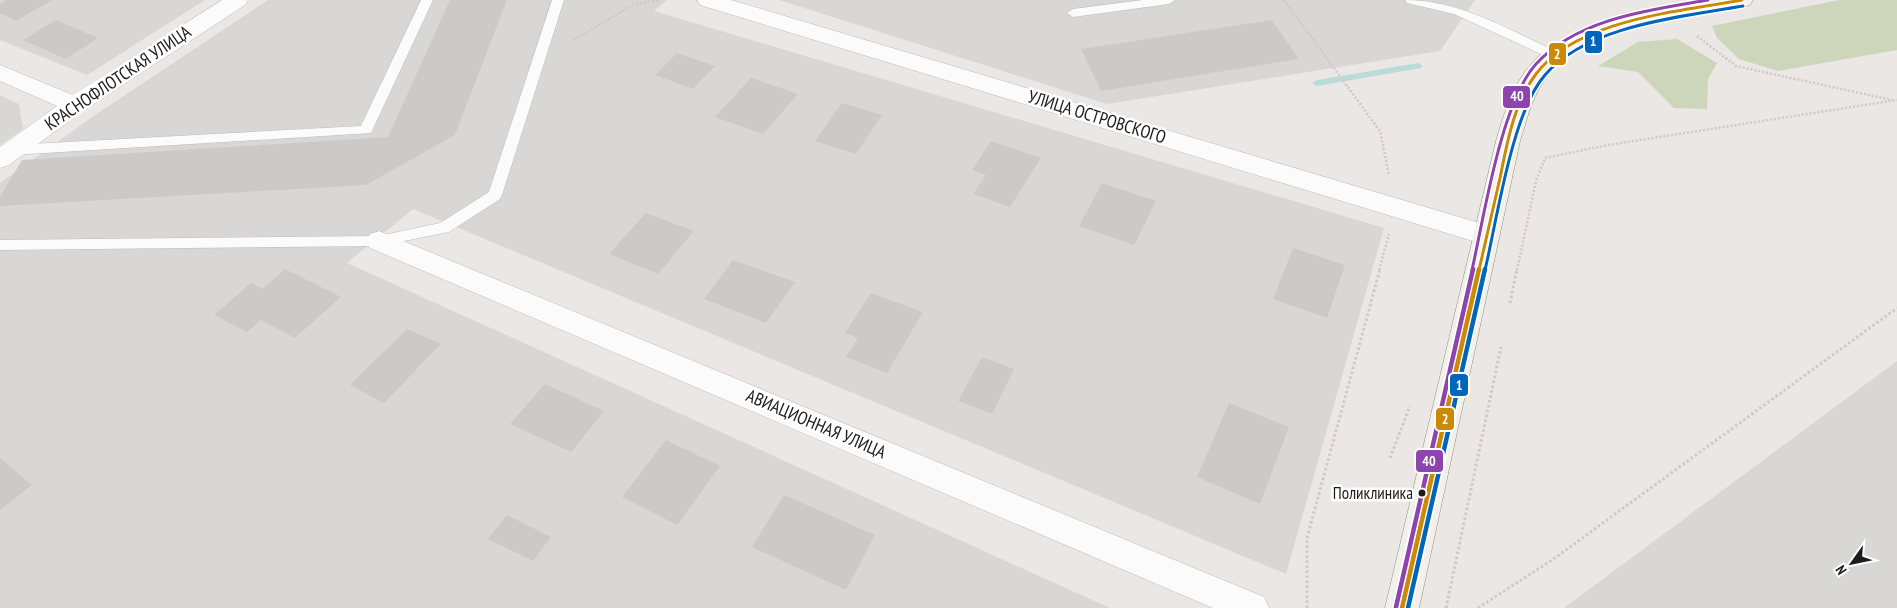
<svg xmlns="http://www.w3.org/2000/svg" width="1897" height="608" font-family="'PT Sans Narrow',sans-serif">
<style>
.residential{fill:#d9d7d6}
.forest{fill:#cdd6bb}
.parking{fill:#d8d7d5}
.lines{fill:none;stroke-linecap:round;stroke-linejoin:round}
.stream{fill:#badcd9;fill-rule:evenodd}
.building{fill:#cdc9c7}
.lane-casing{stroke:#bdbcbb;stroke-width:1}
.street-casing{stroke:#bdbcbb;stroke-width:1}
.secondary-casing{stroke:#938e7e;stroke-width:1}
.path-far1{stroke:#d4c6c9;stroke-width:2.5;stroke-dasharray:2 2;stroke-linecap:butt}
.path{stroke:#d4c6c9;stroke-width:3;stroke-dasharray:2.5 2.5;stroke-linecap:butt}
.lane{fill:#fcfbfb;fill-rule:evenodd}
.street{fill:#fcfbfb;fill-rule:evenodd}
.secondary{fill:#f2f0ea;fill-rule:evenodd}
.bus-1-far1-casing{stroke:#fff;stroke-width:6}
.bus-1-casing{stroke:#fff;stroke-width:8}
.bus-2-far1-casing{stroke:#fff;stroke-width:6}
.bus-2-casing{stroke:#fff;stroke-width:8}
.bus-3-far1-casing{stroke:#fff;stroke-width:6}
.bus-3-casing{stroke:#fff;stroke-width:8}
.bus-1-far1{stroke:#cb8a06;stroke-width:3}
.bus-1{stroke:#cb8a06;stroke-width:4.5}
.bus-2-far1{stroke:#0065bd;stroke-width:3}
.bus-2{stroke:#0065bd;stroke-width:4.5}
.bus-3-far1{stroke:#8e44ad;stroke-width:3}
.bus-3{stroke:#8e44ad;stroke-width:4.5}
.bus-dot{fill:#1c1c1c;stroke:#fff;stroke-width:2}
.labels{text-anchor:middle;stroke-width:5;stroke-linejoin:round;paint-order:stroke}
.bus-label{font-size:17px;fill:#1c1c1c;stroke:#fff;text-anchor:end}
.street-label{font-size:18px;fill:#1c1c1c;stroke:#fff}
.line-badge{stroke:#fff;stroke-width:2}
.badge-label{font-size:14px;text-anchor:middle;font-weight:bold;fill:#fff}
</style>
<rect width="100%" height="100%" fill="#eae7e4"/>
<g class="residential">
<polygon points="0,0 205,0 87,75 0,40"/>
<polygon points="268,0 667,0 654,11 1384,228 1286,574 413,209 347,263 1110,608 0,608 0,183 98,113"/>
<polygon points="779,0 1475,0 1440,51 1107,104"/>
<polygon points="0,95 19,104 23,129 0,145"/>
</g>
<g class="forest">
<polygon points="1839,0 1897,0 1897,50 1778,71 1739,59 1717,38 1712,26"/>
<polygon points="1677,39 1717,63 1708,79 1707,109 1674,108 1638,72 1598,66 1638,42"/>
</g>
<polygon class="parking" points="1897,361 1897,608 1564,608"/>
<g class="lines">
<polygon class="stream" points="1418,63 1423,66 1421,68 1317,86 1312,83 1317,80"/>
</g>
<g class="building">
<polygon points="7,0 52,0 16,21 0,13 0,4"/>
<polygon points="450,0 507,0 455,135 366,185 0,206 0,197 22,160 388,137"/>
<polygon points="56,20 98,38 66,59 23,40"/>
<polygon points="1272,20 1299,59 1101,91 1081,49"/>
<polygon points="677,53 715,66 693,89 655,75"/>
<polygon points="751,78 798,94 763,134 715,117"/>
<polygon points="842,103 882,115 856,154 815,141"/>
<polygon points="991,141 1041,158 1010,207 973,194 986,175 972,170"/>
<polygon points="1102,183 1156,201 1134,245 1079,226"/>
<polygon points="646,213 694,231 658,274 609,254"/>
<polygon points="1293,248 1345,265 1327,318 1273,299"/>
<polygon points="733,260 795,282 766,323 704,299"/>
<polygon points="285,269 341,297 295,338 261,320 247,332 214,315 251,283 262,289"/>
<polygon points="871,293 923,312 887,373 846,357 858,338 845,333"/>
<polygon points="407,329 441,344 384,403 350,385"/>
<polygon points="982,357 1014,369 992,414 958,401"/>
<polygon points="545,384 604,411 571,452 510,424"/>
<polygon points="1229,403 1289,427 1260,504 1197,477"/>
<polygon points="666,440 720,466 677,525 622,497"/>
<polygon points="0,458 32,485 0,510"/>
<polygon points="784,495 875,535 846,590 752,547"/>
<polygon points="507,515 551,537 533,561 488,539"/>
</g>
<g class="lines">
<defs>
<g id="lane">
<polygon points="421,0 433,0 371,133 12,155 5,150 12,145 361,126"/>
<polygon points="552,0 564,0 502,195 500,199 449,232 379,246 0,250 0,240 379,236 440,223 489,192"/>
<polygon points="1143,0 1175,0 1169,4 1073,17 1067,13 1073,9"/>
<path d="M1405,0C1461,0 1511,31 1560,53L1562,56L1560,59H1552L1454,14L1407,3Z"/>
</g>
<g id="street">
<polygon points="222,0 248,0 245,5 83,111 9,165 0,168 0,147 57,106 0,81 0,65 73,95"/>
<polygon points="697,0 731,0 1486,225 1495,228 1499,235 1495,242 1486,245 700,5"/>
<polygon points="379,231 1264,597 1269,608 1213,608 370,248 366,241 370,234"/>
</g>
<path id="secondary" d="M1707,0H1753L1750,5L1742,7C1686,17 1585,28 1548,75C1533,93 1527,119 1520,141L1419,608H1385L1496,141C1504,114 1513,83 1533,62C1573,21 1652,10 1707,0Z"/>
</defs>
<use href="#lane" class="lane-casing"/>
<use href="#street" class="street-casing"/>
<use href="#secondary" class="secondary-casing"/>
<g class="path-far1">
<polyline points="1284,0 1380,131 1389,175"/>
<polyline points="1697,36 1736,66 1892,100"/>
<polyline points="574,40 634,4 661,0"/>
<polyline points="1379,270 1389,234"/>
<polyline points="1517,270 1536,181 1545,158 1608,145 1897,100"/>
</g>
<g class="path">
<polyline points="1510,303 1517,269"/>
<polyline points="1390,458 1410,406"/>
<polyline points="1307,608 1307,538 1380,269"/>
<polyline points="1446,608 1501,347"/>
<polyline points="1478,608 1555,558 1897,308"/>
</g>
<use href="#lane" class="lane"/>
<use href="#street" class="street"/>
<use href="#secondary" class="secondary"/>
<defs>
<path id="bus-1-far1" d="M1479,270C1486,239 1493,209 1500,178C1507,143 1514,103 1536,74C1578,19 1678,12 1742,0"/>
<polyline id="bus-1" points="1402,608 1479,269"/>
<path id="bus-2-far1" d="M1485,270C1497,220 1512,112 1545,75C1588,25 1681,17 1743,6"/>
<polyline id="bus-2" points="1408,608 1485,269"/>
<path id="bus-3-far1" d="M1472,270C1484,217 1501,103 1536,64C1578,18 1650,10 1708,0"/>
<polyline id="bus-3" points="1396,607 1473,269"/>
</defs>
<use href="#bus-1-far1" class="bus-1-far1-casing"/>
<use href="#bus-1" class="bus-1-casing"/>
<use href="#bus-2-far1" class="bus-2-far1-casing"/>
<use href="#bus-2" class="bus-2-casing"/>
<use href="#bus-3-far1" class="bus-3-far1-casing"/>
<use href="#bus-3" class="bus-3-casing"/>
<use href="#bus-1-far1" class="bus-1-far1"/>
<use href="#bus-1" class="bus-1"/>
<use href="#bus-2-far1" class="bus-2-far1"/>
<use href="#bus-2" class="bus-2"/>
<use href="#bus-3-far1" class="bus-3-far1"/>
<use href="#bus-3" class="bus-3"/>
</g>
<circle class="bus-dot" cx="1422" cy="493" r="4.5"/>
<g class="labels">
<g class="bus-label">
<text x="1413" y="499">Поликлиника</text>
</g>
<g class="street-label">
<text transform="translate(118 78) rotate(-34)" y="6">КРАСНОФЛОТСКАЯ УЛИЦА</text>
<text transform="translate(1097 117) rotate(17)" y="6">УЛИЦА ОСТРОВСКОГО</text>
<text transform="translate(816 424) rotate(23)" y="6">АВИАЦИОННАЯ УЛИЦА</text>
</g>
</g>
<g class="line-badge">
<rect x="1584" y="30" width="19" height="24" rx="5" fill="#0065bd"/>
<rect x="1548" y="42" width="19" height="24" rx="5" fill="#cb8a06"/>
<rect x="1502" y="85" width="29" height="24" rx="5" fill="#8e44ad"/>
<rect x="1449" y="373" width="20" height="24" rx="5" fill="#0065bd"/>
<rect x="1435" y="407" width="20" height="24" rx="5" fill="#cb8a06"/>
<rect x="1415" y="449" width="29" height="24" rx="5" fill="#8e44ad"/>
</g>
<g class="badge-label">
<text x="1593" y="46">1</text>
<text x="1557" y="59">2</text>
<text x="1517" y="101">40</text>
<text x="1459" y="390">1</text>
<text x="1445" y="424">2</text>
<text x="1429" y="466">40</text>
</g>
<g transform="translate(1852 563) rotate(237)" stroke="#ffffff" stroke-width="4" paint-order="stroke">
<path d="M0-4L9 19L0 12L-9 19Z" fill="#1c1c1c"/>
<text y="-8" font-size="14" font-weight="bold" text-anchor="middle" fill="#1c1c1c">N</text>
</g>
</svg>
